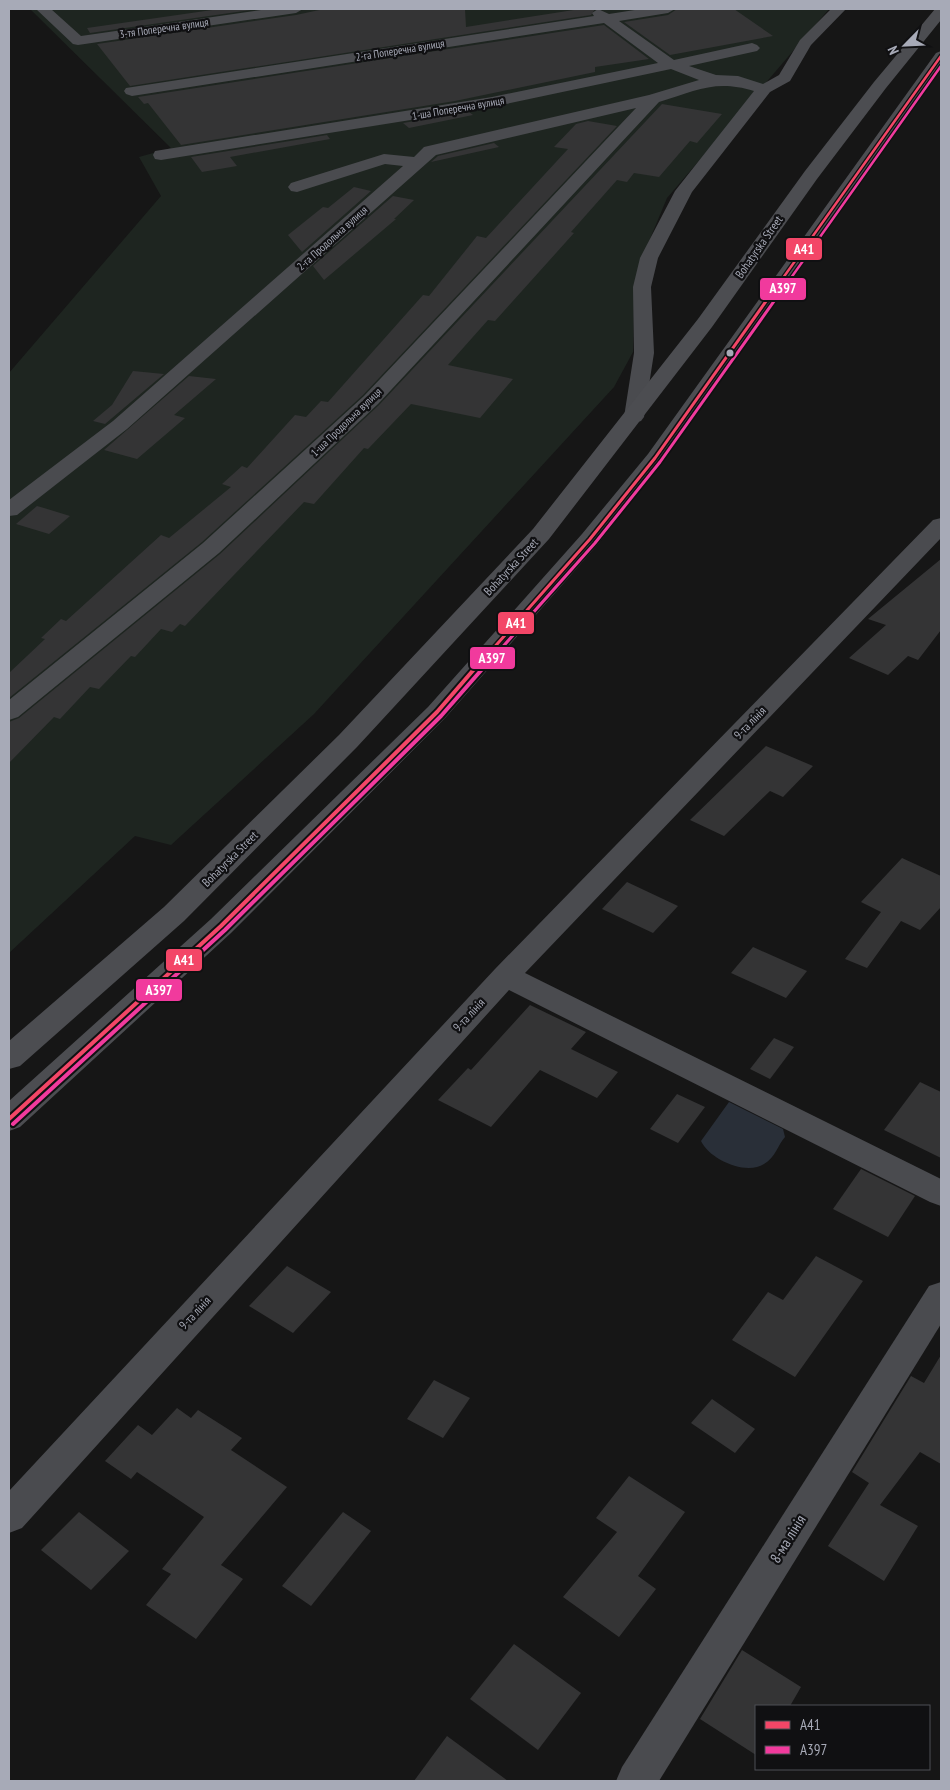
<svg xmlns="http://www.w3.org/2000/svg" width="950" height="1790" font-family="'PT Sans Narrow',sans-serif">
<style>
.green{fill:#1e2520}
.water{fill:#292f38}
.building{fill:#343435}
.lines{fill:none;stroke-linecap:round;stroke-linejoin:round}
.minor{fill:#4a4b4f;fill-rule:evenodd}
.major{fill:#4c4d51;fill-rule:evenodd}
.bus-1-far2-casing{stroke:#101012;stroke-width:5}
.bus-1-far1-casing{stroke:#101012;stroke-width:6}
.bus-1-casing{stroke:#101012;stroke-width:8}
.bus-2-far2-casing{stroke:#101012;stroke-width:5}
.bus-2-far1-casing{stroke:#101012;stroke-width:6}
.bus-2-casing{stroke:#101012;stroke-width:8}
.bus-1-far2{stroke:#f34667;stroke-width:2.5}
.bus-1-far1{stroke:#f34667;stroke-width:3}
.bus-1{stroke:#f34667;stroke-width:4}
.bus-2-far2{stroke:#f13a9d;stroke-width:2.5}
.bus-2-far1{stroke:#f13a9d;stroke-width:3}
.bus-2{stroke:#f13a9d;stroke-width:4}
.bus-dot{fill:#a7aab7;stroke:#101012;stroke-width:2}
.labels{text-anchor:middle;stroke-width:4.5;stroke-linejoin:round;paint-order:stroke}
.far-street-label{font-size:11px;fill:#a7aab7;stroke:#101012}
.street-label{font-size:12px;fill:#a7aab7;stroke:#101012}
.near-street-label{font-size:15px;fill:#a7aab7;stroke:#101012}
.line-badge{stroke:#101012;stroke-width:2}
.badge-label{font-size:14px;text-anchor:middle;font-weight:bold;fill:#fff}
</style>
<rect width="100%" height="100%" fill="#161616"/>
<polygon class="green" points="30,9 829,9 667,198 647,246 634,300 633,352 614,387 314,714 171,845 135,836 9,953 9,373 161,196 139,157 171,148"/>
<path class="water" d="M729,1102L783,1129L785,1137C777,1146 776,1157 764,1164C746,1176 709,1159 701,1141Z"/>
<g class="building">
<polygon points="219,9 257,9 90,33 87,28"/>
<polygon points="324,9 465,9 466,27 580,9 595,9 591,15 130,86 97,44 296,15"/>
<polygon points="677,9 734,9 773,36 670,55 624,22 668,15"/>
<polygon points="604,25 649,59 595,67 595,72 455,101 181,145 148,103 144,104 138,97"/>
<polygon points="662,104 722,114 697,143 690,141 659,177 634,173 627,182 617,180 571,232 574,233 495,321 488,320 448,365 513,379 480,418 411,404 368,449 364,448 314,504 304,502 185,626 180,624 172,632 161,629 135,657 131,656 99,689 90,687 60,719 54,717 9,763 9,722 19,718 220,554 379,405"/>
<polygon points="469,112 473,115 409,128 403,123"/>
<polygon points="588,121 617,126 363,395 202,542 9,698 9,673 45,639 41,638 61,619 66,621 161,535 169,538 231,487 222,484 242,466 247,468 295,415 306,417 321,401 328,402 423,295 429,296 477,236 486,238 568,149 554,147 576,124"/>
<polygon points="327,135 330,139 230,157 237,166 202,172 191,157"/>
<polygon points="494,143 499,147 431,162 438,156"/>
<polygon points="354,187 371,191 302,252 288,235 323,207 328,208"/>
<polygon points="393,196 414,200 394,219 396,219 324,280 313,266"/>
<polygon points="133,371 164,374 105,424 93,421 112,405"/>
<polygon points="189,376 216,379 174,415 185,418 137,459 104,450"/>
<polygon points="37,506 44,508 70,516 49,534 16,524"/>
<polygon points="941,559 941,630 918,660 908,656 888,675 849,658 886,625 868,619"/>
<polygon points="766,746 813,766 783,797 770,791 724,836 690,820"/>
<polygon points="902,858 941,876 941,907 920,930 901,921 867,968 845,959 881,912 861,902"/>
<polygon points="627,882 678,906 653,933 602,909"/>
<polygon points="753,947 807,971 786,998 731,973"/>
<polygon points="530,1005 586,1032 571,1049 618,1072 597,1098 540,1070 491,1127 438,1100 468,1068 471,1070"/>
<polygon points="774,1038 794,1047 770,1079 750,1069"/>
<polygon points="920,1082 941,1092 941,1158 884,1130"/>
<polygon points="677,1094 705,1107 678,1143 650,1129"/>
<polygon points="861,1169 915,1196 888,1237 833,1209"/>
<polygon points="816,1256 863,1281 795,1377 732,1340 768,1292 783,1300"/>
<polygon points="287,1266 331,1292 293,1333 249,1306"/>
<polygon points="941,1355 941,1464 920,1452 880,1505 918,1526 884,1581 828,1546 869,1483 852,1472 911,1376 924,1383"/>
<polygon points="434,1380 470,1398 443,1438 407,1419"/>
<polygon points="712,1399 755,1429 735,1453 691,1423"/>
<polygon points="177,1408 191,1418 198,1410 242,1438 231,1450 287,1487 221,1565 243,1579 196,1639 146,1605 171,1574 162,1569 204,1517 137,1472 131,1479 105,1461 138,1425 152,1435"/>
<polygon points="629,1476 685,1512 638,1576 656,1589 619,1637 563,1597 617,1532 596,1518"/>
<polygon points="79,1512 129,1551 91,1590 41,1550"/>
<polygon points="343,1512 371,1531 311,1606 282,1586"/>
<polygon points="514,1644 581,1693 538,1750 470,1699"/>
<polygon points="742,1650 801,1687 790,1706 756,1706 756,1755 700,1719"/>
<polygon points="447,1736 508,1781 414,1781"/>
</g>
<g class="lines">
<g class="minor">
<polygon points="36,9 51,9 81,36 268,9 303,9 296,13 78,45 73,44"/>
<path d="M598,9L609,14L641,9H675L668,13L619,21L674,60L752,43L757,45L760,48L757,51L689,66L716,75L738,76L763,84L779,75L800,40L831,9H846L811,45L790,81L770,92L692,192L658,258L651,287L654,353L644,417L641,421L634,423L627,421L624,417L634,353L633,287L640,258L675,191L754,91C715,79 696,91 659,102L378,404L219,553L18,717L9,720V700L203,543L364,396L636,108L436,155L127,429L17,515L9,516V500L113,421L403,166L385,164L297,192L291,191L288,187L291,183L384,154L414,157L424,147L649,95L699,80L671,69L492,107L161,160L155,159L153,155L155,151L492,97L658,63L604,23L132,96L126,94L124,91L126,88L594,16L592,13Z"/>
<polygon points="941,518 941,538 525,973 941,1179 941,1206 930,1202 509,990 22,1528 9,1533 9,1491 495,969 933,520"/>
<polygon points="941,1282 941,1324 659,1781 616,1781 622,1767 929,1286"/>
</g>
<g class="major">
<polygon points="935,9 941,9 941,20 886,88 817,179 712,327 549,539 357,747 184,921 20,1066 9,1069 9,1041 164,907 339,735 533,529 698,319 805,171 874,82"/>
<polygon points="941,51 941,67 662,462 598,544 446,717 231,933 20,1127 9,1131 9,1101 211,919 428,707 582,534 648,454 936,53"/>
</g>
<defs>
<polyline id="bus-1-far2" points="773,292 941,56"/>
<polyline id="bus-1-far1" points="475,669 590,539 655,458 774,290"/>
<polyline id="bus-1" points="9,1119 221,926 437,712 476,667"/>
<polyline id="bus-2-far2" points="781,292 941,66"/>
<polyline id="bus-2-far1" points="483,669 595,543 660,462 782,290"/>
<polyline id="bus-2" points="13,1124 225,930 441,716 484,667"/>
</defs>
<use href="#bus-1-far2" class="bus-1-far2-casing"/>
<use href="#bus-1-far1" class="bus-1-far1-casing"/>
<use href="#bus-1" class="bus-1-casing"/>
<use href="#bus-2-far2" class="bus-2-far2-casing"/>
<use href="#bus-2-far1" class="bus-2-far1-casing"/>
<use href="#bus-2" class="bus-2-casing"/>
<use href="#bus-1-far2" class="bus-1-far2"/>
<use href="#bus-1-far1" class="bus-1-far1"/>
<use href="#bus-1" class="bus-1"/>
<use href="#bus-2-far2" class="bus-2-far2"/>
<use href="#bus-2-far1" class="bus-2-far1"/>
<use href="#bus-2" class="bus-2"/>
</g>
<circle class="bus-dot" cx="730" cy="353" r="4.5"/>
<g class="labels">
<g class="far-street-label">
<text transform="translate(164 28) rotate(-8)" y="4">3-тя Поперечна вулиця</text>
<text transform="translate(400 50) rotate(-9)" y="4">2-га Поперечна вулиця</text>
<text transform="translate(458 108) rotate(-10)" y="4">1-ша Поперечна вулиця</text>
<text transform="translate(332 238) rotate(-42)" y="4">2-га Продольна вулиця</text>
<text transform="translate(346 422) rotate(-44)" y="4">1-ша Продольна вулиця</text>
</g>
<g class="street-label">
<text transform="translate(759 247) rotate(-55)" y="4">Bohatyrska Street</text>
<text transform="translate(511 567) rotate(-47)" y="4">Bohatyrska Street</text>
<text transform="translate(750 723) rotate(-46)" y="4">9-та лінія</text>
<text transform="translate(230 859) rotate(-45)" y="4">Bohatyrska Street</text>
<text transform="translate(469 1015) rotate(-47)" y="4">9-та лінія</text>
<text transform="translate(195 1313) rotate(-47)" y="4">9-та лінія</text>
</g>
<g class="near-street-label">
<text transform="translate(788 1539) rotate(-58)" y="5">8-ма лінія</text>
</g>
</g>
<g class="line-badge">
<rect x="785" y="237" width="38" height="24" rx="5" fill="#f34667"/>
<rect x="759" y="277" width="48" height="24" rx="5" fill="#f13a9d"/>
<rect x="497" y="611" width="38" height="24" rx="5" fill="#f34667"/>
<rect x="469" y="646" width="47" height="24" rx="5" fill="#f13a9d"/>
<rect x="165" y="948" width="38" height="24" rx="5" fill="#f34667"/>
<rect x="135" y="978" width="48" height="24" rx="5" fill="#f13a9d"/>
</g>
<g class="badge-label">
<text x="804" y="254">A41</text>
<text x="783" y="293">А397</text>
<text x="516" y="628">A41</text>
<text x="492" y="663">А397</text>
<text x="184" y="965">A41</text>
<text x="159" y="995">А397</text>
</g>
<rect width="950" height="1790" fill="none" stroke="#a7aab7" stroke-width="20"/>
<rect x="755" y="1705" width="175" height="65" fill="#101012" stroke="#4c4e54"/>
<rect x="765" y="1721" width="25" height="8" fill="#f34667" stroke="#4c4e54"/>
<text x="800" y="1730" font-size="15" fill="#a7aab7">A41</text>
<rect x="765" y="1746" width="25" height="8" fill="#f13a9d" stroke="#4c4e54"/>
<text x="800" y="1755" font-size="15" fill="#a7aab7">А397</text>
<g transform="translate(905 45) rotate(246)" stroke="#101012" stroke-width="4" paint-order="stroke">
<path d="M0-4L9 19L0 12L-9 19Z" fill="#a7aab7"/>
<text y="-8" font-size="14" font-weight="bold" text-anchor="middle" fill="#a7aab7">N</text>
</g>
</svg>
